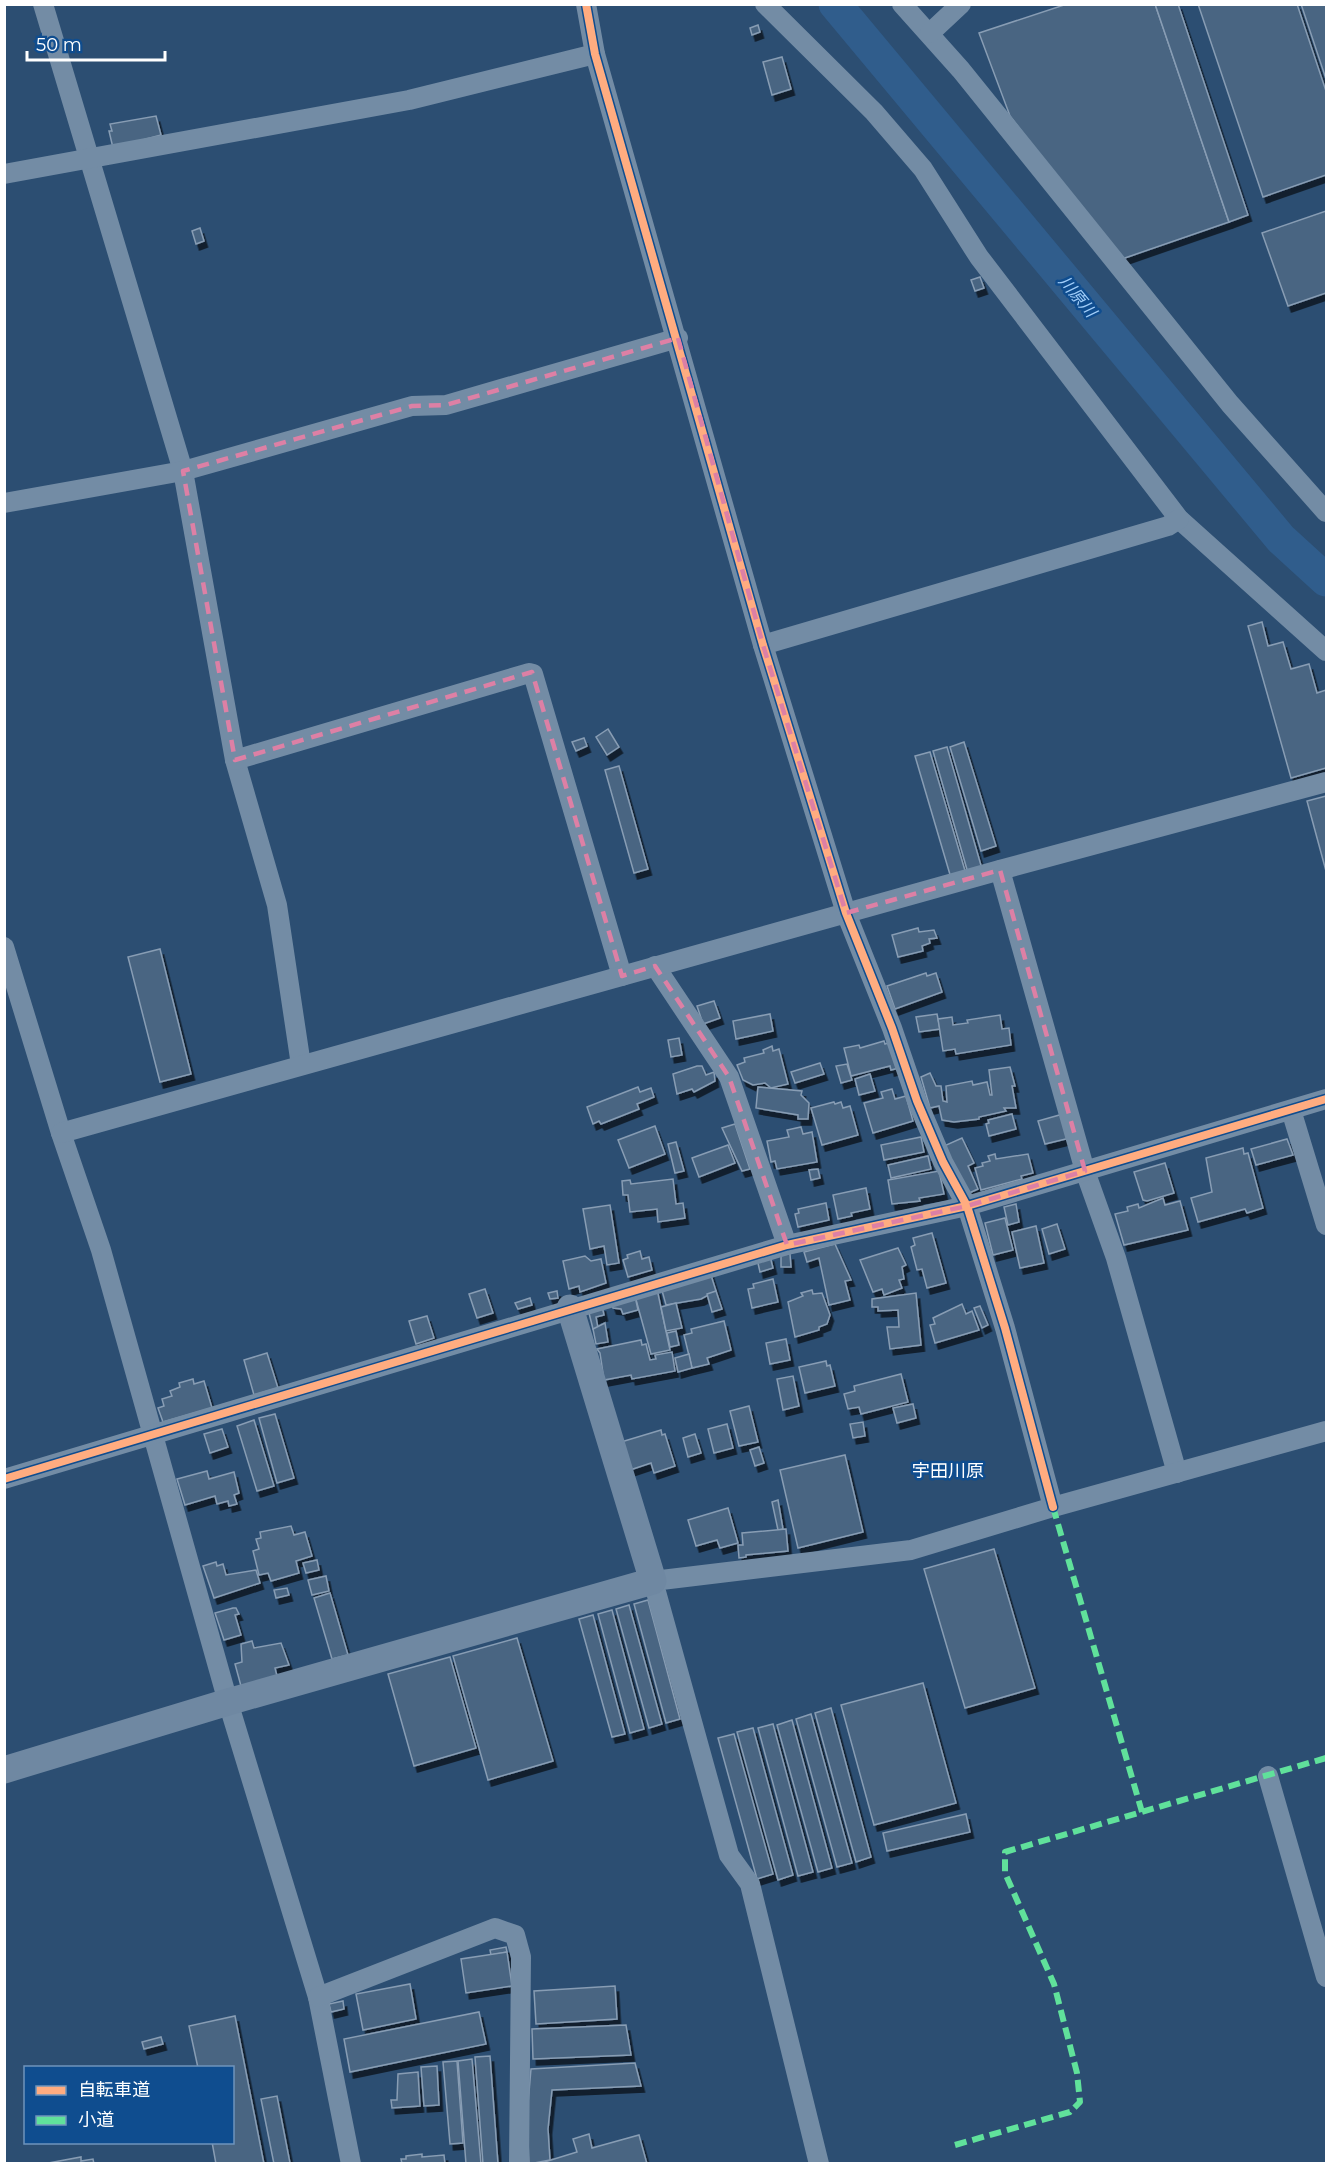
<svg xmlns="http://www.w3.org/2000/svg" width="1331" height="2168" font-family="Montserrat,'Noto Sans JP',sans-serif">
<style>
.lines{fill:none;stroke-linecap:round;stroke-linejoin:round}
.river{stroke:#305d8c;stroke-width:33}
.building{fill:#496582;stroke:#889db4;stroke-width:1.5;filter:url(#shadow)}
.street{stroke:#738ca5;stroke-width:20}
.secondary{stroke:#6f88a2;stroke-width:27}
.quiet{stroke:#60e19b;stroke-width:6;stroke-dasharray:12 6;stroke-linecap:butt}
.cycleway-casing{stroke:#0f4d8f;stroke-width:11}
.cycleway{stroke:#ffac80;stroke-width:8}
.marked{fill:none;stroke:#dd80a5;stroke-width:4.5;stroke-dasharray:12 8;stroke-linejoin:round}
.labels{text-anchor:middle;stroke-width:5;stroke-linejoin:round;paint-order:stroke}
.water-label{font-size:16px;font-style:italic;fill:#a3cffa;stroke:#0f4d8f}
.quarter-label{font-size:18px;fill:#fff;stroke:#0f4d8f}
</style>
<defs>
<filter id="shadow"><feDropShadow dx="3.5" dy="6" stdDeviation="0" flood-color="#0009"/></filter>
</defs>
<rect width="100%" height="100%" fill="#2c4e72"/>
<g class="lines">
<polyline class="river" points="835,4 1281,539 1326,580"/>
</g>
<g class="building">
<polygon points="1067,4 1155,4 1229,222 1119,260 1010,116 979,33"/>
<polygon points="1155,4 1178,4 1248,215 1229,222"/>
<polygon points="1198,4 1297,4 1326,91 1326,175 1263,197"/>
<polygon points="1301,4 1326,4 1326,79"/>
<polygon points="758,25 760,32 752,35 750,28"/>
<polygon points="782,57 791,89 772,95 763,62"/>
<polygon points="156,116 161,135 113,148 109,131 112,131 110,124"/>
<polygon points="1326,211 1326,293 1288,306 1262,233"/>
<polygon points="200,228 204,241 196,244 192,231"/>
<polygon points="980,277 984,288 975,291 971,280"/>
<polygon points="1262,622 1268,646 1283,642 1291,669 1309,664 1317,693 1326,690 1326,768 1291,778 1248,626"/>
<polygon points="608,729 619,747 607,755 596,737"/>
<polygon points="584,738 587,746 576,751 572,742"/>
<polygon points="964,742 996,846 981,851 950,747"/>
<polygon points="947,747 982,869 968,873 933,751"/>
<polygon points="930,752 966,874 951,878 915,756"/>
<polygon points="619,766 648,869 634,873 605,770"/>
<polygon points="1326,796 1326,871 1307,801"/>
<polygon points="918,928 919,932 934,930 937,938 929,939 930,943 922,946 923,951 898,957 892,935"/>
<polygon points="160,949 191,1074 160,1082 128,957"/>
<polygon points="926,973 927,976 936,973 942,992 895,1009 887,986"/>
<polygon points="714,1001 720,1018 703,1024 697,1006"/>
<polygon points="770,1014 773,1031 736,1039 733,1021"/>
<polygon points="937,1014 940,1029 919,1032 916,1017"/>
<polygon points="1000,1015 1002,1029 1009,1028 1011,1045 956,1054 955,1049 943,1051 938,1019 952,1017 953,1025 968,1023 967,1020"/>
<polygon points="679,1038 682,1055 671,1057 668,1040"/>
<polygon points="884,1041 885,1044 891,1042 899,1068 891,1070 890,1066 851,1076 844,1048 859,1045 860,1048"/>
<polygon points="772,1046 773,1051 779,1049 788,1084 771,1088 765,1083 753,1085 743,1080 737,1065 745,1062 744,1058 764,1053 763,1050"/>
<polygon points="820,1063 824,1074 795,1083 791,1072"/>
<polygon points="847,1064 852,1080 841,1083 836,1066"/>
<polygon points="697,1066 702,1066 706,1075 714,1072 715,1081 694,1092 692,1089 677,1094 673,1074"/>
<polygon points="1010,1067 1015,1086 1012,1086 1016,1108 1004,1108 1006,1111 979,1117 979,1119 954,1122 942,1120 939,1106 930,1108 921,1077 930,1073 936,1086 941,1086 943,1101 947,1102 946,1086 972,1081 973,1085 987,1082 990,1095 992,1095 989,1070"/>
<polygon points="870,1074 875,1091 859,1095 855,1079"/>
<polygon points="638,1087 640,1092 651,1088 654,1097 637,1104 639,1109 601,1124 599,1121 593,1124 587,1107"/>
<polygon points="758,1087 802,1091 801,1095 809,1103 808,1119 798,1119 798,1115 756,1108"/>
<polygon points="892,1089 895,1099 906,1096 913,1121 873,1133 864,1103 883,1098 881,1092"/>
<polygon points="834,1102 835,1104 841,1102 843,1108 850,1106 858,1135 822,1145 811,1108"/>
<polygon points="1012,1114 1016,1129 989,1136 986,1124 989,1123 988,1120"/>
<polygon points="1063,1114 1070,1138 1045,1144 1038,1121"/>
<polygon points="735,1124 750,1169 742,1171 722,1128"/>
<polygon points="655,1126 665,1154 629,1168 618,1140"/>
<polygon points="801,1127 803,1134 812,1132 817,1162 777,1169 775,1161 771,1162 767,1141 789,1137 787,1130"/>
<polygon points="921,1137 924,1152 884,1160 881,1145"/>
<polygon points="962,1138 974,1163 968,1166 978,1189 967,1194 944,1146"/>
<polygon points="1287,1139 1293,1155 1256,1165 1251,1149"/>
<polygon points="676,1142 684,1171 675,1173 668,1144"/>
<polygon points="728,1145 735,1163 699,1177 692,1158"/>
<polygon points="1243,1148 1244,1154 1248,1153 1263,1208 1247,1213 1245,1209 1198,1222 1191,1198 1212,1192 1206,1158"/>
<polygon points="995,1154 996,1159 1028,1154 1033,1173 1021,1176 1022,1179 981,1190 975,1168 983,1166 982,1163 990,1161 988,1156"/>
<polygon points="928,1156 931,1169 891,1178 888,1165"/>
<polygon points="1165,1163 1174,1193 1147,1201 1143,1200 1134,1172"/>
<polygon points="818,1169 820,1178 811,1180 809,1170"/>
<polygon points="939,1171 944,1194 919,1198 920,1201 892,1204 888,1180"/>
<polygon points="673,1179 676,1204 683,1203 685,1218 658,1222 657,1209 630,1212 628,1195 623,1195 622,1181 630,1180 631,1184"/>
<polygon points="866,1188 870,1209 851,1213 852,1216 838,1219 833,1195"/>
<polygon points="1163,1198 1165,1205 1180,1201 1188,1230 1124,1245 1115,1214 1128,1211 1127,1207 1138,1204 1139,1208"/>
<polygon points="826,1203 829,1220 798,1227 795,1214 799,1213 798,1209"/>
<polygon points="1016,1204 1019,1222 1008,1225 1004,1207"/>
<polygon points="610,1205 619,1263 607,1265 604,1246 590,1249 583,1209"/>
<polygon points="1005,1218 1013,1250 993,1255 985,1223"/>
<polygon points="1057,1224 1065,1249 1049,1254 1042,1229"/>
<polygon points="1036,1226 1044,1263 1020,1268 1012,1232"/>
<polygon points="932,1233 946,1283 927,1288 922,1269 917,1270 911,1247 915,1245 913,1238"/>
<polygon points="835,1244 851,1280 845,1281 850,1300 829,1305 819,1258 807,1262 804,1252"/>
<polygon points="898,1248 906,1265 902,1267 904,1279 899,1280 902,1288 884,1295 882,1289 873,1292 860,1260"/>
<polygon points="640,1251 642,1259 649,1257 652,1270 628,1277 623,1260 628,1258 627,1255"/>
<polygon points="790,1254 791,1267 781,1267 781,1255"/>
<polygon points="585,1256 591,1261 601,1259 606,1283 580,1292 579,1286 569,1289 563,1261"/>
<polygon points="770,1256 773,1268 760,1272 757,1259"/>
<polygon points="710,1272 716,1291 701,1299 666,1305 661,1287"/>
<polygon points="773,1279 778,1302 752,1308 748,1289 754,1288 753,1284"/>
<polygon points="485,1289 493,1313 477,1318 469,1294"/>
<polygon points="657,1289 670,1350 651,1354 635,1296"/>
<polygon points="812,1290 813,1294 822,1293 830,1315 827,1324 819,1327 819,1330 795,1337 788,1302 803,1296 801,1293"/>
<polygon points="557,1291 558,1298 550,1299 548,1293"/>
<polygon points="716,1291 722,1309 712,1312 707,1294"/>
<polygon points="916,1293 921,1345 890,1349 887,1327 899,1327 898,1310 878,1311 878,1307 872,1307 872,1299"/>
<polygon points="635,1296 638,1310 623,1314 621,1309 613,1308 611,1302"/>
<polygon points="530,1298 532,1305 518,1309 515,1303"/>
<polygon points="676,1303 682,1328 666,1331 661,1307"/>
<polygon points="962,1304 966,1314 972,1311 979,1330 935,1343 930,1325 935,1324 933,1318"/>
<polygon points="602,1306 604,1315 596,1317 598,1328 593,1329 588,1309"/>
<polygon points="980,1306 988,1325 982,1328 974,1308"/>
<polygon points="427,1316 434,1338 416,1344 409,1321"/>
<polygon points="724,1321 731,1350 707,1358 709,1364 692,1368 684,1335 692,1333 691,1329"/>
<polygon points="605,1323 608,1342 596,1344 593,1329"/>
<polygon points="676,1331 679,1345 670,1347 667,1333"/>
<polygon points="786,1339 790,1360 770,1364 766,1343"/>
<polygon points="641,1340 642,1345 646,1344 650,1360 656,1359 655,1355 672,1352 675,1371 632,1379 631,1375 604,1380 600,1353 597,1349"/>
<polygon points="267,1353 278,1388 254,1395 244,1360"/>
<polygon points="689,1354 692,1368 678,1372 675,1358"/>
<polygon points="826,1361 827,1366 830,1365 835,1386 805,1393 799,1367"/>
<polygon points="901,1374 908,1402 861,1414 859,1407 848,1409 844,1394 855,1391 854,1386"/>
<polygon points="793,1376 799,1406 783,1410 777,1379"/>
<polygon points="193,1379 194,1384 204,1381 212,1408 163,1422 158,1408 164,1406 162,1399 172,1396 170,1391 180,1387 179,1383"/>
<polygon points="913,1404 916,1418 897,1423 893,1408"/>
<polygon points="749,1406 758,1442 739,1446 730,1411"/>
<polygon points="275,1414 294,1478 277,1483 259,1418"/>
<polygon points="254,1420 274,1486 257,1491 237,1426"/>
<polygon points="863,1422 865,1436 853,1438 850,1424"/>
<polygon points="727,1424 733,1448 714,1453 708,1429"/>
<polygon points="222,1429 228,1447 210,1453 204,1434"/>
<polygon points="661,1430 662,1435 665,1434 675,1466 654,1473 651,1463 630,1470 621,1442"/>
<polygon points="695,1434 701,1453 688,1457 683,1438"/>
<polygon points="759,1447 764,1463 755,1466 750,1450"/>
<polygon points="845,1455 863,1532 798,1548 780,1470"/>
<polygon points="207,1471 209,1479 234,1472 239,1493 234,1495 237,1504 229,1506 228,1501 217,1504 215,1496 185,1505 177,1479"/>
<polygon points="778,1500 783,1529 778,1530 772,1502"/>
<polygon points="728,1508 738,1543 720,1548 717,1540 696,1546 688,1520"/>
<polygon points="291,1526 294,1535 305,1532 312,1556 296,1561 299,1573 271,1581 268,1573 259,1575 253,1551 259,1549 256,1539 261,1538 260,1532"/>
<polygon points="786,1529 788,1551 746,1555 746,1557 739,1558 738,1545 743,1545 742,1533"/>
<polygon points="994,1549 1035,1688 965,1708 924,1569"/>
<polygon points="317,1560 319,1570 306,1573 303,1563"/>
<polygon points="216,1562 217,1566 223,1564 226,1575 256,1570 260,1583 214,1598 203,1566"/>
<polygon points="326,1576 329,1591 312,1595 308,1580"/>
<polygon points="287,1588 289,1595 276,1598 274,1590"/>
<polygon points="330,1593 348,1655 332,1659 314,1598"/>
<polygon points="648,1600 680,1719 666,1723 634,1604"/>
<polygon points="629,1605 662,1724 649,1728 616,1609"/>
<polygon points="233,1608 236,1608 239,1614 235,1615 241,1635 224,1640 215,1613"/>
<polygon points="612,1610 644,1729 630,1733 598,1614"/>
<polygon points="593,1615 625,1734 612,1737 579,1619"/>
<polygon points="517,1638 553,1761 488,1780 453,1656"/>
<polygon points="252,1641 254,1648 281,1643 289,1665 275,1668 277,1676 241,1686 235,1664 242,1662 241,1644"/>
<polygon points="450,1657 476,1748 414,1766 388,1674"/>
<polygon points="923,1683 956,1803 874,1825 841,1705"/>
<polygon points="831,1708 871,1857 856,1862 815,1713"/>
<polygon points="811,1714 852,1863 837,1867 796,1719"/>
<polygon points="792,1720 832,1868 818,1872 777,1725"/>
<polygon points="773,1724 813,1872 798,1876 758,1728"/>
<polygon points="753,1728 793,1875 778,1880 737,1732"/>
<polygon points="734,1734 773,1874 757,1879 718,1738"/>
<polygon points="966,1814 970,1832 887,1851 883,1833"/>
<polygon points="506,1947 507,1952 491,1955 490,1950"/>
<polygon points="507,1952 512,1986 466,1993 461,1959"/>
<polygon points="410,1984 416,2019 363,2030 356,1994"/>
<polygon points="615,1986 617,2019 536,2024 534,1991"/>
<polygon points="343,2001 344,2009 331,2012 329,2004"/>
<polygon points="479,2012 486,2044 350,2072 344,2039"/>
<polygon points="235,2016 264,2164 216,2164 212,2142 232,2142 232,2068 198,2068 189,2026"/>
<polygon points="626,2025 631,2055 533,2059 532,2029"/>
<polygon points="161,2037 163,2044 144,2049 142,2042"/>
<polygon points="490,2056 498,2164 483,2164 475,2057"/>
<polygon points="472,2059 481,2164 466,2164 458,2061"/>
<polygon points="457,2061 463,2143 450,2144 443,2062"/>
<polygon points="635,2063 641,2086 552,2090 548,2129 550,2160 529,2164 527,2115 531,2069"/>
<polygon points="437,2066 439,2105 424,2106 421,2067"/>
<polygon points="418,2072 420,2106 392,2108 391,2100 397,2100 398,2074"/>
<polygon points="277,2096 290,2163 274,2164 261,2099"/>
<polygon points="589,2134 592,2148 639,2135 647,2164 538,2164 577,2152 573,2139"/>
<polygon points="422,2154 422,2157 444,2155 445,2164 402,2164 401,2159 406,2159 406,2156"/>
<polygon points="81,2157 81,2161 93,2159 94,2164 43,2164"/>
</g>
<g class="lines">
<g class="street">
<polyline points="43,4 183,471 235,760 277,905 301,1065"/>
<polyline points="586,4 595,54 763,645 846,913 892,1028 917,1101 943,1162 967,1206 1005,1328 1053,1507"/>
<polyline points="765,4 874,112 923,169 979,257 1179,519 1326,651"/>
<polyline points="902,4 961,70 1230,404 1326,512"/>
<polyline points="930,33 961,4"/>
<polyline points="4,174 409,100 595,54"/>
<polyline points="4,503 183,471 412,406 446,405 678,338"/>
<polyline points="763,645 1168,526 1179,519"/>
<polyline points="235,760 529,673 533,674 622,976"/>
<polyline points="1000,870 1085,1171 1116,1258 1177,1473"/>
<polyline points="4,947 61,1133 101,1250 228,1702 318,1997 351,2164"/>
<polyline points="655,966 729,1077 787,1245"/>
<polyline points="1291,1110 1326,1225"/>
<polyline points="61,1133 1000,870 1326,782"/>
<polyline points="4,1479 787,1245 967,1206 1326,1099"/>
<polyline points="1268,1776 1326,1977"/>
<polyline points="318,1997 495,1928 515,1935 521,1957 519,2164"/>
<polyline points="819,2164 750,1884 729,1855 653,1581 911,1550 1053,1507 1326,1431"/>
</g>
<polyline class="secondary" points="4,1770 228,1702 653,1581 570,1308"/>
<g class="quiet">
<polyline points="1053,1507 1142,1812"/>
<polyline points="955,2145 1070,2112 1080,2102 1077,2073 1054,1984 1005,1873 1005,1852 1326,1758"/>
</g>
<defs>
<g id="cycleway">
<polyline points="586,4 595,54 763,645 846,913 892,1028 917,1101 943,1162 967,1206 1005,1328 1053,1507"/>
<polyline points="4,1479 787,1245 967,1206 1326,1099"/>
</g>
</defs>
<use href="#cycleway" class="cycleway-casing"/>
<use href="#cycleway" class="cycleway"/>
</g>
<path class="marked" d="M678,338L763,645L846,913L1000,870L1085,1171L967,1206L787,1245L729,1077L655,966L622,976L532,672L235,760L183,471L412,406L446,405Z"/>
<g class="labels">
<g class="water-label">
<text transform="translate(1078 296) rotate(50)" y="6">川原川</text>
</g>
<g class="quarter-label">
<text x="948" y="1477">宇田川原</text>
</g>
</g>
<rect width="1331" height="2168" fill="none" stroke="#ffffff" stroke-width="12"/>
<rect x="24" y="2066" width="210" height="78" fill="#0f4d8f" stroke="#6f94bc" stroke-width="1.5"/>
<rect x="36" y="2086" width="30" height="9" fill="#ffac80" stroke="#6f94bc" stroke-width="1.5"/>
<text x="78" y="2096" font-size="18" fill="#ffffff">自転車道</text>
<rect x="36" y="2116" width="30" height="9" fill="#60e19b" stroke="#6f94bc" stroke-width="1.5"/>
<text x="78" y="2126" font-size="18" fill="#ffffff">小道</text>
<path d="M27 51v9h138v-9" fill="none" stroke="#ffffff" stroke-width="3"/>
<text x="36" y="51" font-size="18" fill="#ffffff" stroke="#0f4d8f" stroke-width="4.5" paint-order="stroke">50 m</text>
</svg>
